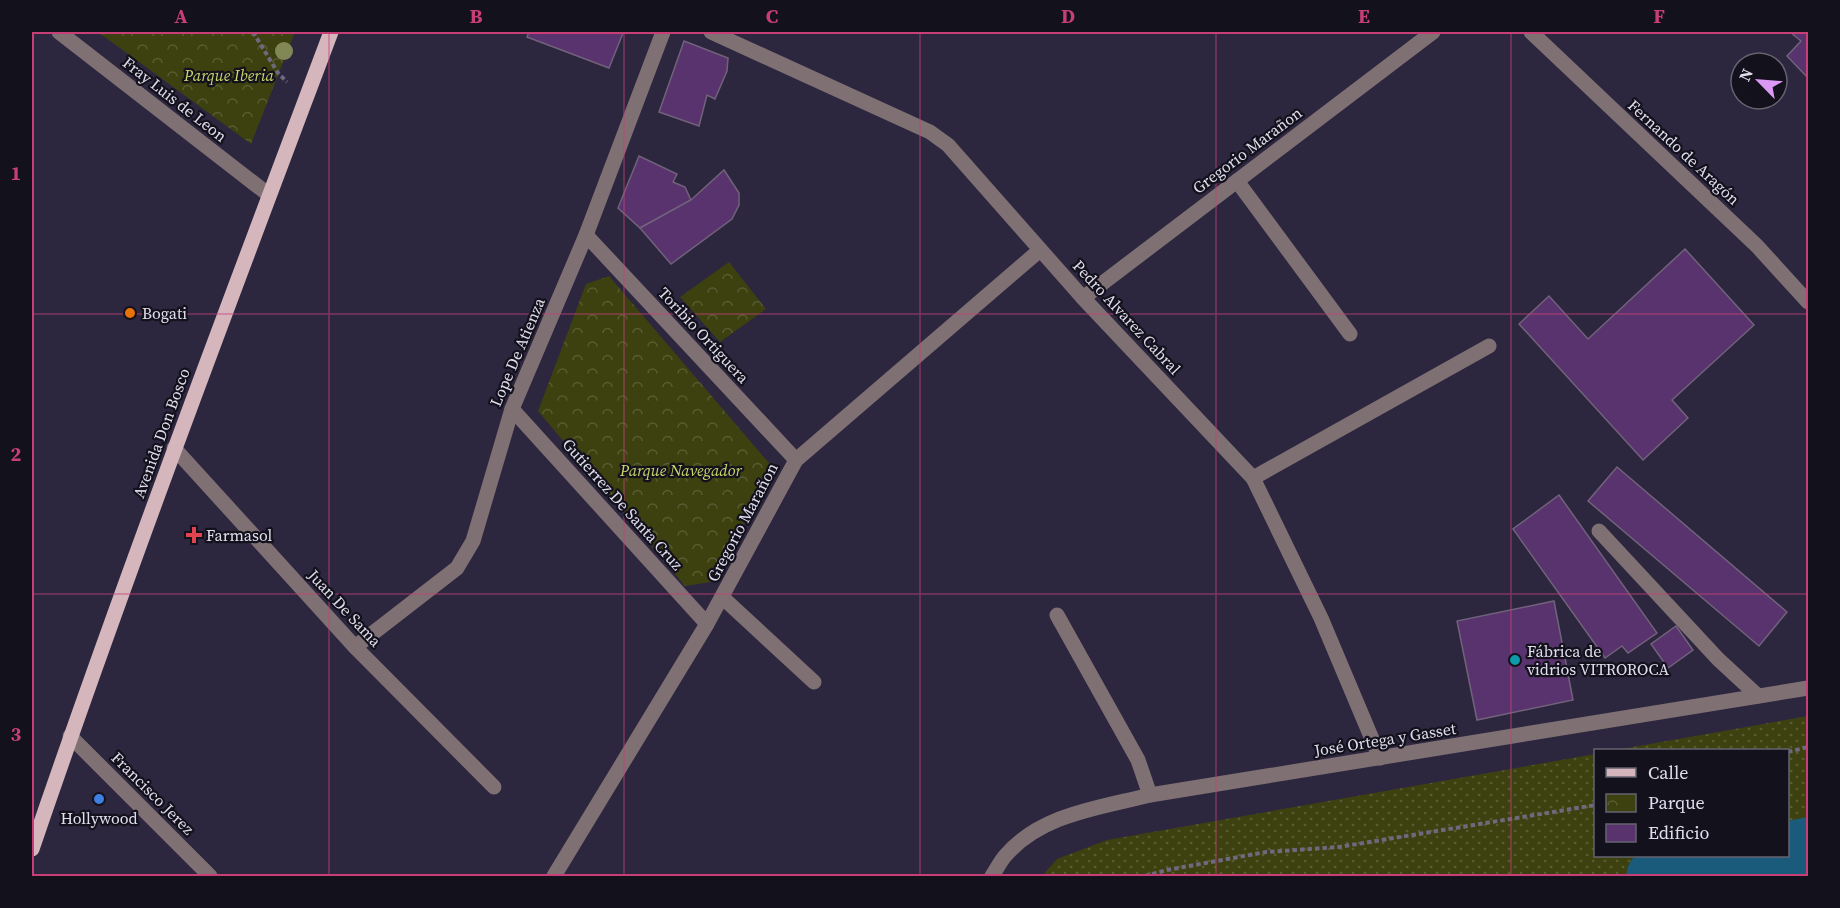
<svg xmlns="http://www.w3.org/2000/svg" width="1840" height="908" font-family="'Source Serif 4',serif">
<style>
.grass{fill:url(#grass-dots)}
.park{fill:url(#park-crowns)}
.lines{fill:none;stroke-linecap:round;stroke-linejoin:round}
.river{stroke:#1a5a7b;stroke-width:57}
.building{fill:#59336d;stroke:#71627b;stroke-width:1.5}
.path{stroke:#6e697e;stroke-width:4;stroke-dasharray:4.5 3;stroke-linecap:butt}
.minor{stroke:#7f7073;stroke-width:15}
.major{stroke:#d5b6bc;stroke-width:15}
.tree{fill:#828757}
.grid{fill:none;stroke:#c83f78;stroke-width:1.5;stroke-opacity:0.55}
.food-dot{fill:#e8710a;stroke:#13111c;stroke-width:2}
.health-dot{fill:#e0444e;stroke:#13111c;stroke-width:2}
.culture-dot{fill:#0f9aa8;stroke:#13111c;stroke-width:2}
.shop-dot{fill:#3f7fe0;stroke:#13111c;stroke-width:2}
.labels{text-anchor:middle;stroke-width:4.5;stroke-linejoin:round;paint-order:stroke}
.park-label{font-size:16px;font-style:italic;fill:#c9d66b;stroke:#13111c}
.street-label{font-size:16px;fill:#e0dded;stroke:#13111c}
.poi-label{font-size:16px;fill:#e0dded;stroke:#13111c;text-anchor:start}
.neatline{fill:none;stroke:#c83f78;stroke-width:2}
.grid-label{font-size:20px;text-anchor:middle;font-weight:bold;fill:#c83f78}
</style>
<defs>
<pattern id="grass-dots" width="8" height="8" patternUnits="userSpaceOnUse" patternTransform="scale(1.5)"><rect width="8" height="8" fill="#3c410f"/><path d="M2 2h.1M6 6h.1" fill="none" stroke="#585c32" stroke-width="1.8" stroke-linecap="round"/></pattern>
<pattern id="park-crowns" width="20" height="18" patternUnits="userSpaceOnUse" patternTransform="scale(1.5)"><rect width="20" height="18" fill="#3c410f"/><path d="M2 6a3 3 0 1 1 6 0M12 15a3 3 0 1 1 6 0" fill="none" stroke="#585c32"/></pattern>
</defs>
<rect width="100%" height="100%" fill="#2c263e"/>
<polygon class="grass" points="1808,716 1808,876 1042,876 1057,859 1107,840 1595,754 1596,856 1788,856 1788,750 1616,750"/>
<g class="park">
<polygon points="98,32 295,32 251,144"/>
<polygon points="729,262 766,309 720,342 680,297"/>
<polygon points="609,276 775,470 711,582 685,586 538,411 586,284"/>
</g>
<g class="lines">
<g class="river">
<polyline points="1788,850 1808,846"/>
<polyline points="1655,876 1761,856"/>
</g>
</g>
<g class="building">
<polygon points="529,32 622,32 623,33 609,68 527,37"/>
<polygon points="1790,32 1808,32 1808,78 1787,56 1801,41"/>
<polygon points="684,41 728,58 727,71 715,99 707,95 699,126 659,112"/>
<polygon points="639,156 677,174 673,182 685,187 691,200 640,228 618,208"/>
<polygon points="724,170 739,193 739,205 732,219 671,264 640,228 691,200"/>
<polygon points="1685,249 1754,325 1672,400 1688,418 1643,460 1519,324 1549,296 1588,339"/>
<polygon points="1617,467 1787,612 1759,646 1588,501"/>
<polygon points="1559,495 1657,633 1628,653 1622,646 1605,658 1513,529"/>
<polygon points="1554,601 1573,700 1477,720 1457,621"/>
<polygon points="1676,626 1693,650 1668,668 1651,644"/>
</g>
<g class="lines">
<g class="path">
<polyline points="253,32 278,73 287,82"/>
<polyline points="1788,752 1808,747"/>
<polyline points="1145,876 1167,870 1266,852 1339,847 1596,805"/>
</g>
<g class="minor">
<polyline points="59,32 269,195"/>
<polyline points="711,32 930,132 948,145 1083,298 1253,478 1321,618 1380,758"/>
<polyline points="1531,32 1757,246 1808,302"/>
<polyline points="1237,181 1350,334"/>
<polyline points="586,235 796,460"/>
<polyline points="1083,298 1433,32"/>
<polyline points="512,409 707,624"/>
<polyline points="174,448 355,647 494,787"/>
<polyline points="1253,478 1489,346"/>
<polyline points="1599,531 1718,659 1758,696"/>
<polyline points="722,597 814,682"/>
<polyline points="1057,615 1138,760 1150,795"/>
<polyline points="355,647 457,568 473,541 512,409 586,235 663,32"/>
<polyline points="70,736 210,876"/>
<polyline points="554,876 707,624 796,460 1040,250"/>
<path d="M992,876C996,870 1000,862 1005,856C1041,814 1099,808 1150,795L1808,688"/>
</g>
<path class="major" d="M32,849C126,574 229,303 331,32"/>
</g>
<circle class="tree" cx="284" cy="51" r="9"/>
<path class="grid" d="M329,32V876M624,32V876M920,32V876M1216,32V876M1511,32V876M32,314H1808M32,594H1808"/>
<circle class="food-dot" cx="130" cy="313" r="6"/>
<path class="health-dot" d="M191 526h6v6h6v6h-6v6h-6v-6h-6v-6h6z"/>
<circle class="culture-dot" cx="1515" cy="660" r="6"/>
<circle class="shop-dot" cx="99" cy="799" r="6"/>
<g class="labels">
<g class="park-label">
<text x="229" y="81">Parque Iberia</text>
<text x="681" y="476">Parque Navegador</text>
</g>
<g class="street-label">
<text transform="translate(175 99) rotate(38)" y="6">Fray Luis de Leon</text>
<text transform="translate(1247 150) rotate(-37)" y="6">Gregorio Marañon</text>
<text transform="translate(1684 152) rotate(43)" y="6">Fernando de Aragón</text>
<text transform="translate(1127 317) rotate(47)" y="6">Pedro Alvarez Cabral</text>
<text transform="translate(704 335) rotate(47)" y="6">Toribio Ortiguera</text>
<text transform="translate(517 352) rotate(-67)" y="6">Lope De Atienza</text>
<text transform="translate(161 433) rotate(-70)" y="6">Avenida Don Bosco</text>
<text transform="translate(623 504) rotate(48)" y="6">Gutierrez De Santa Cruz</text>
<text transform="translate(742 522) rotate(-62)" y="6">Gregorio Marañon</text>
<text transform="translate(345 608) rotate(47)" y="6">Juan De Sama</text>
<text transform="translate(1385 739) rotate(-9)" y="6">José Ortega y Gasset</text>
<text transform="translate(153 793) rotate(45)" y="6">Francisco Jerez</text>
</g>
<g class="poi-label">
<text x="142" y="319">Bogati</text>
<text x="206" y="541">Farmasol</text>
<text x="1527" y="657">Fábrica de<tspan x="1527" dy="18">vidrios VITROROCA</tspan></text>
<text x="99" y="824" text-anchor="middle">Hollywood</text>
</g>
</g>
<rect width="1840" height="908" fill="none" stroke="#13111c" stroke-width="66"/>
<rect x="1594" y="749" width="195" height="108" fill="#13111c" stroke="#656370" stroke-width="1.5"/>
<rect x="1606" y="768" width="30" height="9" fill="#d5b6bc" stroke="#656370" stroke-width="1.5"/>
<text x="1648" y="779" font-size="18" fill="#e0dded">Calle</text>
<rect x="1606" y="794" width="30" height="18" fill="url(#park-crowns)" stroke="#656370" stroke-width="1.5"/>
<text x="1648" y="809" font-size="18" fill="#e0dded">Parque</text>
<rect x="1606" y="824" width="30" height="18" fill="#59336d" stroke="#656370" stroke-width="1.5"/>
<text x="1648" y="839" font-size="18" fill="#e0dded">Edificio</text>
<g transform="translate(1759 81) rotate(295)"><circle r="28" fill="#13111c" stroke="#656370" stroke-width="1.5"/>
<path d="M0-4.5L10 22L0 15L-10 22Z" fill="#db99f6"/>
<text y="-9" font-size="16" font-weight="bold" text-anchor="middle" fill="#e0dded">N</text>
</g>
<rect x="33" y="33" width="1774" height="842" class="neatline"/>
<g class="grid-label">
<text x="181" y="23">A</text>
<text x="476" y="23">B</text>
<text x="772" y="23">C</text>
<text x="1068" y="23">D</text>
<text x="1364" y="23">E</text>
<text x="1659" y="23">F</text>
<text x="16" y="180">1</text>
<text x="16" y="461">2</text>
<text x="16" y="741">3</text>
</g>
</svg>
